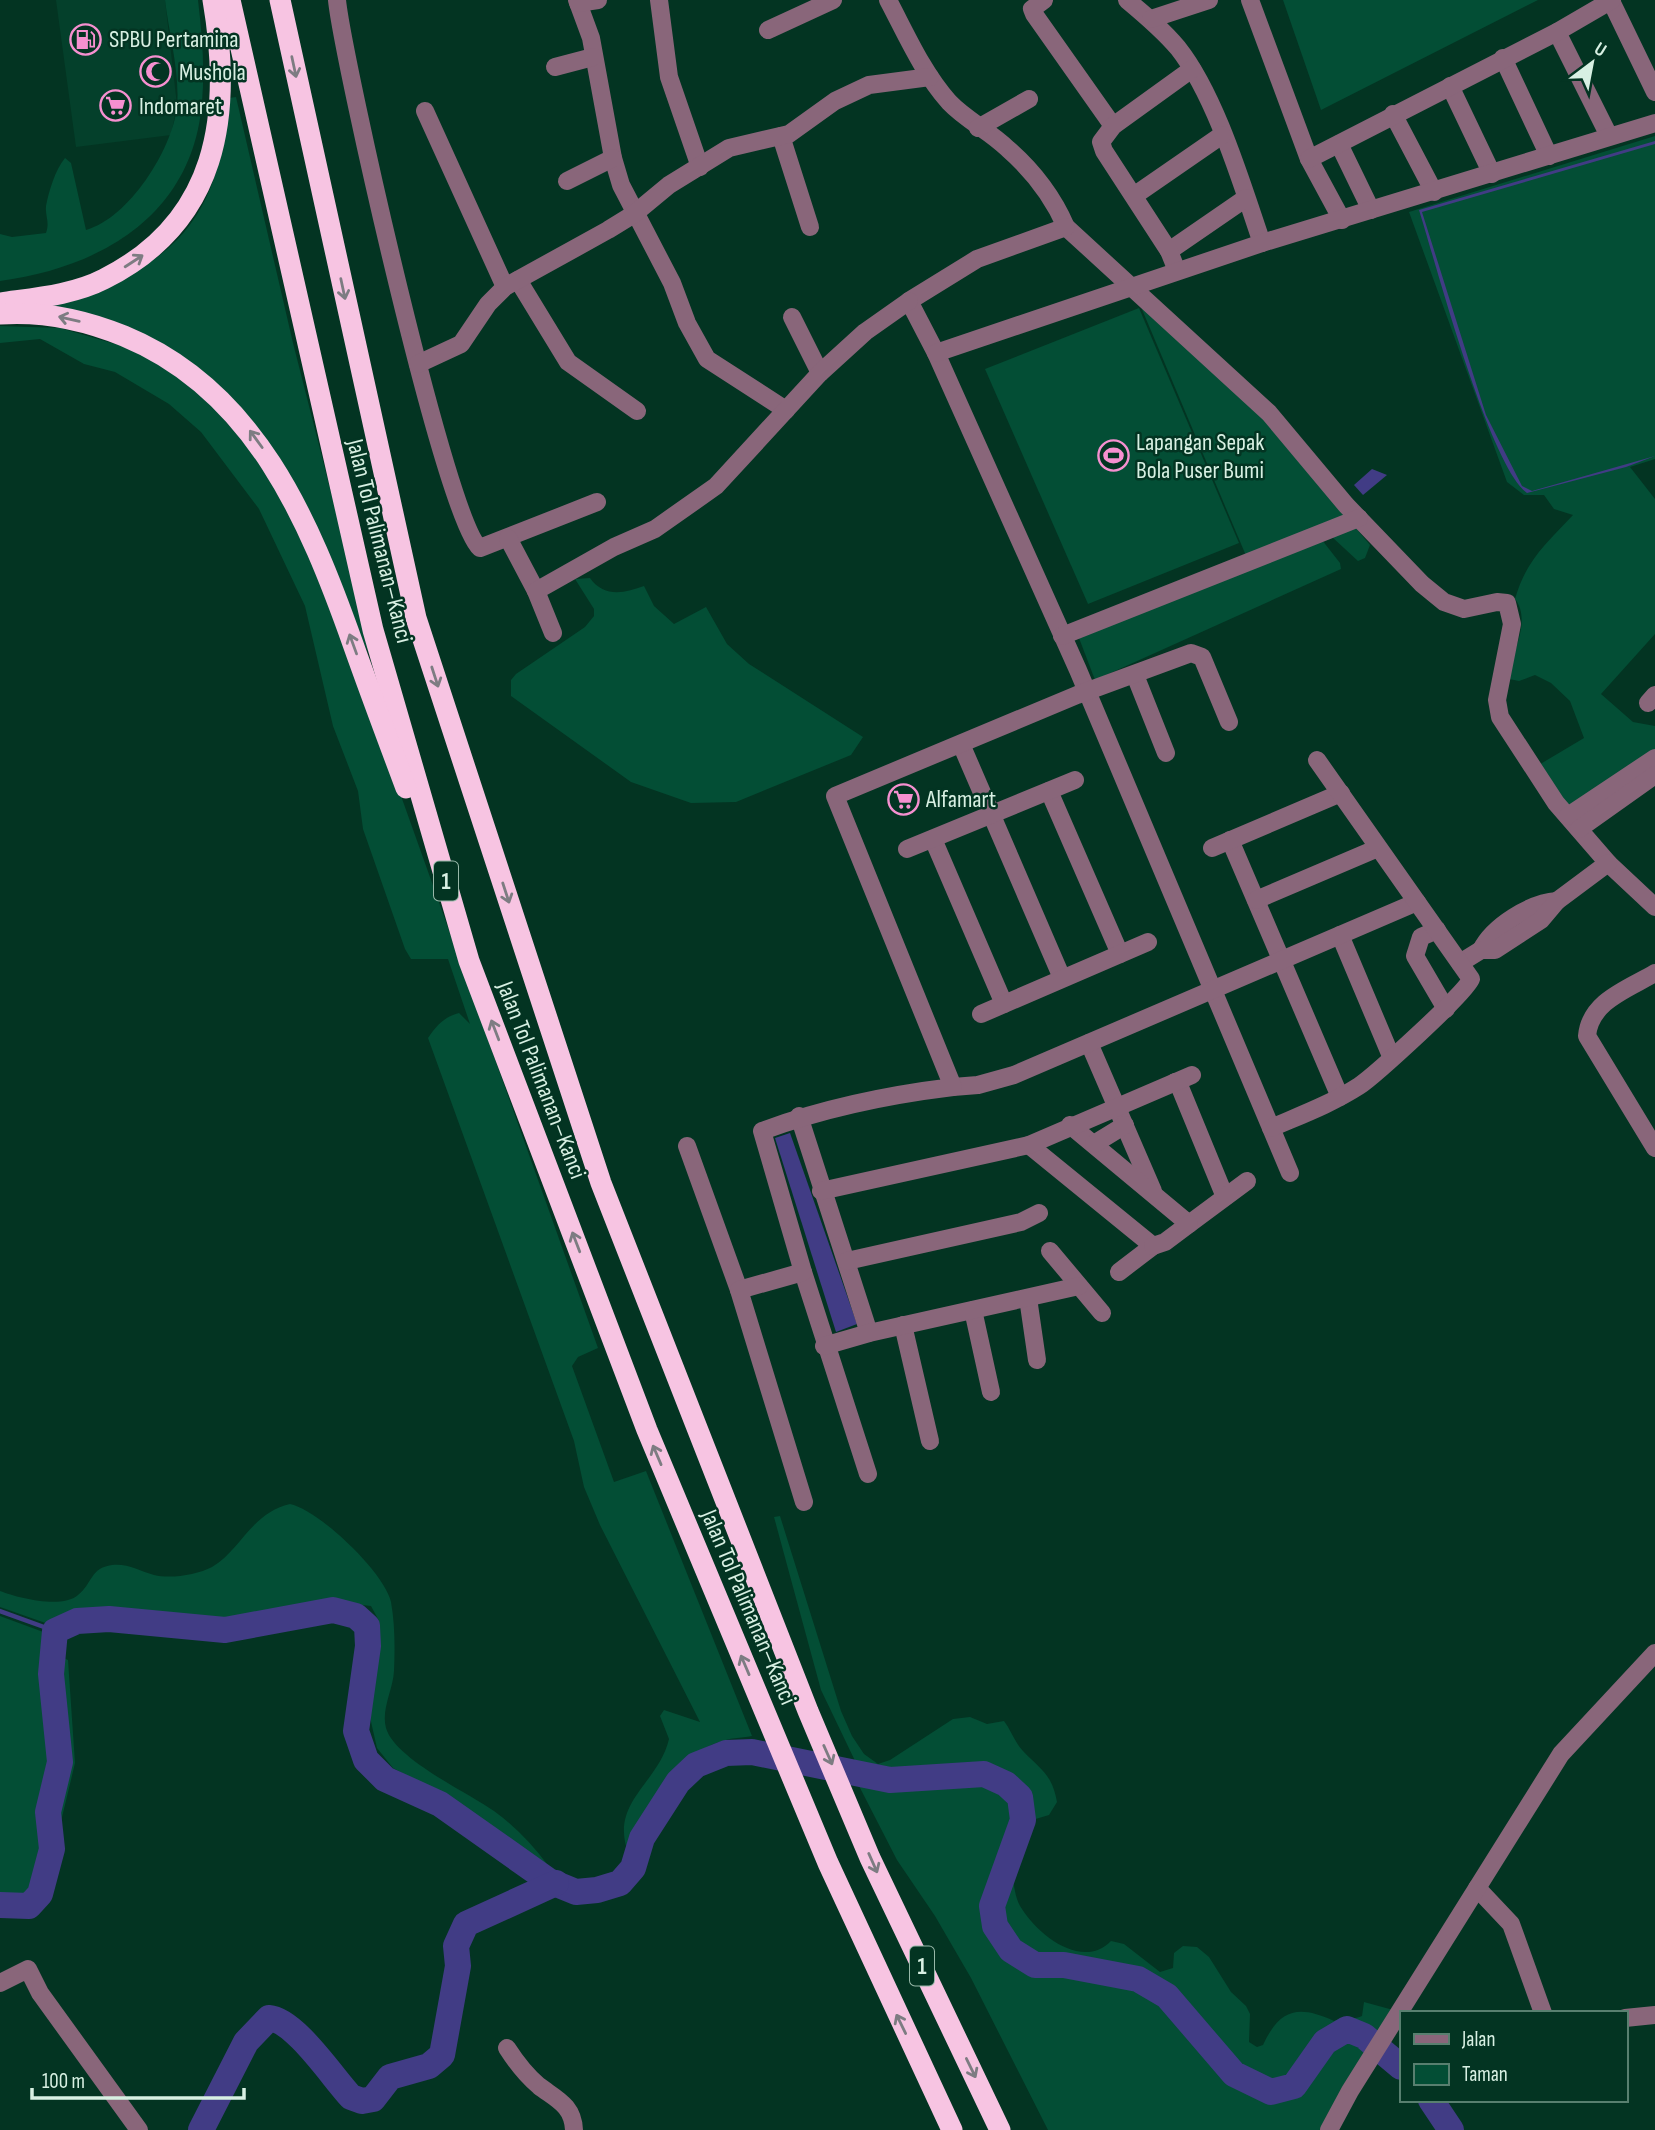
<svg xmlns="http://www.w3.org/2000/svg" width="1655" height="2130" font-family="'Sofia Sans Condensed',sans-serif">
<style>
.built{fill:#04402b}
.green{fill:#034e35}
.water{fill:#413c85}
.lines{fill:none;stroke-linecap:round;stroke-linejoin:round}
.stream{stroke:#413c85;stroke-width:4.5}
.river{stroke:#413c85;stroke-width:26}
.minor{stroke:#89667a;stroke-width:18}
.highway{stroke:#f7c4e2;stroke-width:21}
.oneway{stroke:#7d7c82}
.labels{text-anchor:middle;stroke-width:5;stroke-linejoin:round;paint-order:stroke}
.shield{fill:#033422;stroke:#98b8a9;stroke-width:2}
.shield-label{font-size:23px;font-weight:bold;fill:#d8f0e3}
.poi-label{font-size:24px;fill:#d8f0e3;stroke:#033422;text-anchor:start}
.street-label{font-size:24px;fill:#d8f0e3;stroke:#033422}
</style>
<rect width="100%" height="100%" fill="#033422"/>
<polygon class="built" points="56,0 165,0 177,105 171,135 76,147"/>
<g class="green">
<path d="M165,0H198C202,34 205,68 202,102C193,214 103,267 0,281V234L12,237L46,233C50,222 45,216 46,206C49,191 55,170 65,158L71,163L86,230C129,218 172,150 177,107C180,73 169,34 165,0Z"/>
<polygon points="1283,0 1538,0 1321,110"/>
<path d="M236,97L293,343L369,642V654L258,429L212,380L29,305C61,295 109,285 137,270C206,232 223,170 229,98Z"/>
<path d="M1655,136V459L1630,467L1655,499V634L1601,694L1633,722L1655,726V750L1570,810L1537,766L1584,738L1570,701L1551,683L1535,675L1519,681L1504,678C1512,657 1532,620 1515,599C1526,560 1546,544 1573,515L1554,509L1544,495H1524L1507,482L1409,212Z"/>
<polygon points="1141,307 1250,403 1347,518 1247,558"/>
<polygon points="1139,308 1239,543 1088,604 985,369"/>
<path d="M0,326L60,328L136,350L200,392L264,465L310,557L385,751L598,1348L578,1357L572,1366L614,1482L646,1471L752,1736C741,1738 729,1738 719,1742C673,1757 645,1812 629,1855C608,1802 658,1785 669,1739L660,1716L664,1710L700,1722L600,1525L584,1487L574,1441L428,1038C437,1025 444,1017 459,1013L470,1024L448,959H411L405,949L363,829L358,791L333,726L305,606L259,509L201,432L169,404L115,372L84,364L40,339L0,343Z"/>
<polygon points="1354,526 1370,545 1365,558 1358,561 1331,536"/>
<polygon points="1322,540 1340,563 1341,569 1095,680 1079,638"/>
<path d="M590,578C604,598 625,593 644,586L654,606L674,624L706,607L727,644L749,664L863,737L851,755L736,802L691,803L631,782L511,696V680L516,674L585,627L594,616V609L575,579Z"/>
<path d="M290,1504C319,1510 385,1573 391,1602C395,1624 395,1649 394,1671C393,1690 381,1709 386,1728C395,1759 467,1792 494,1811C515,1826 532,1844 547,1864L436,1791L393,1768L377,1748L369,1713L380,1630L378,1619L371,1606L342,1603L283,1616L226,1622L144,1619L96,1613L74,1616L54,1626L0,1607V1591C18,1598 62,1609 78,1595C93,1583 90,1568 112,1565C127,1563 140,1571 154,1575C170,1579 197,1575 212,1567C241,1550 251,1513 290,1504Z"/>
<path d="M780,1516L841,1711L852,1736L864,1754L878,1764L890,1760L953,1719L970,1717L987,1724L1004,1721C1011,1730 1015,1743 1023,1751C1041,1770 1052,1774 1057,1802L1049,1815L1029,1821L1026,1794L1010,1779L985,1767L890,1774L866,1771L857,1765L821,1690L774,1517Z"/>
<polygon points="0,1616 46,1633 49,1651 68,1660 75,1763 40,1909 0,1903"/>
<path d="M983,1780L1002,1789L1014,1800L1016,1820L985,1905L989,1928L1006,1955L1034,1971H1064L1136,1985L1163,2001L1230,2079L1270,2099L1297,2092L1330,2046L1348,2036L1361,2041L1366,2048C1355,2077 1332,2101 1320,2130H1048L971,1978L935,1916L897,1860L858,1784L889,1787Z"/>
<path d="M1012,1873C1014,1884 1015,1900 1022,1909C1039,1936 1083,1970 1111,1941L1124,1944L1160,1972L1173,1968L1174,1953L1183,1946L1197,1947L1209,1957L1231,1992L1246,2006L1250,2014L1249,2042L1257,2047L1263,2045C1280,2008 1299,2005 1334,2021C1343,2017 1354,2020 1362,2016L1364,2002L1397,2011L1383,2033L1346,2022L1321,2037L1290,2080L1272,2085L1238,2069L1171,1991L1140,1973L1065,1959H1037L1015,1945L1001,1924L998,1906Z"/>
</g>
<g class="water">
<path d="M1655,141V144L1422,212L1486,415L1522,486L1532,491L1655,456L1626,467L1527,493C1489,465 1436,264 1419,210Z"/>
<polygon points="1372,469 1387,475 1363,495 1354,485"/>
<polygon points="790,1133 857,1324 836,1332 775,1138"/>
</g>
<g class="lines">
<polyline class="stream" points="0,1611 55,1631"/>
<g class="river">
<polyline points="0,1905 29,1906 40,1894 52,1849 48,1812 60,1762 51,1674 55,1631 77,1621 109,1619 225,1630 333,1610 356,1616 367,1626 368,1646 356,1731 366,1760 385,1779 440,1804 549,1881 576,1892 597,1890 620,1883 633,1868 642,1838 678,1782 696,1765 726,1753 752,1752 890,1780 984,1774 1006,1784 1020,1797 1023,1820 992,1906 995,1926 1011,1950 1035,1965 1064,1965 1138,1979 1167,1996 1234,2074 1271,2092 1294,2086 1325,2042 1347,2029 1364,2036 1401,2067"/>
<polyline points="1431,2100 1451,2130"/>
<path d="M201,2130L246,2042L269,2018C295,2020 333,2078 351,2097L362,2101L373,2099L390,2077L429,2066L442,2055L458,1966L456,1946L466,1924L556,1883"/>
</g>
<g class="minor">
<path d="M337,0C343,60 450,535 480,548L597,502"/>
<polyline points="577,0 591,38 613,158 621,185 672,283 687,323 707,359 786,410"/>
<polyline points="659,0 669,77 700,167"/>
<path d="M888,0C906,34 923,73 949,102C967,121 990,131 1008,149C1032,170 1053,197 1066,227L1269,413L1346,505L1422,584L1444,602L1464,609L1497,602L1507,603L1512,624L1497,700L1500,717L1556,803L1608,863L1655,907"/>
<polyline points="1044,0 1032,9 1034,14 1113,126"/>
<path d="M1127,0C1145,15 1163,30 1178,48C1216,96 1242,185 1262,243"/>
<polyline points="1250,0 1309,159 1342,220"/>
<polyline points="1611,1 1655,92"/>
<polyline points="578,3 598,0"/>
<polyline points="1151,19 1209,0"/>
<polyline points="768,30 833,0"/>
<polyline points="1557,32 1609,136"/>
<polyline points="1503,58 1549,156"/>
<polyline points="555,67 593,57"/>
<polyline points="1450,86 1492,174"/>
<polyline points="425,111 505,287"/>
<polyline points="1393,114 1434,192"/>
<polyline points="978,128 1029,99"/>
<polyline points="781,136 810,227"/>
<polyline points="1339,144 1371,210"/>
<polyline points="1309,159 1557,32 1612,0"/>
<polyline points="567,181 613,158"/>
<polyline points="1138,193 1222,135"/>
<polyline points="1066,227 977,259 909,301 936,353 1078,670 1290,1173"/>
<polyline points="1169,251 1246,198"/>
<polyline points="1177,271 1169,251 1104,151 1101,142 1113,126 1192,69"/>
<polyline points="518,280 568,362 637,411"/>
<polyline points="792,317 820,373"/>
<polyline points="936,353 1262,243 1655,123"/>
<polyline points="418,364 461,344 488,304 505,287 608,230 634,214 669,185 729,148 789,134 835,101 869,85 930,77"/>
<polyline points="508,538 536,591"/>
<polyline points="553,633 536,591 614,547 655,529 716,486 820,373 865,332 909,301"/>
<polyline points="1062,636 1359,518"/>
<polyline points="1135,675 1166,753"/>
<polyline points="1648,703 1655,695"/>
<polyline points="961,744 1062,978"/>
<polyline points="1049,791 1120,954"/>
<polyline points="1568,816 1655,758"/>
<polyline points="1579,829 1655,775"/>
<polyline points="933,839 1004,1004"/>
<polyline points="1230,840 1340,1097"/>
<polyline points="1212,848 1341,793"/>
<polyline points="907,849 1075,780"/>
<polyline points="1256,900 1378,848"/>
<polyline points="1437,930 1421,937 1415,956 1446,1009"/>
<polyline points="1340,935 1391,1056"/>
<path d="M1481,950C1493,926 1530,903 1557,901"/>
<polyline points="1460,963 1481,950 1495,950 1541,920 1557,901 1608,863"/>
<path d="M1655,973C1628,989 1590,1001 1587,1036L1655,1148"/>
<polyline points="981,1014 1148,942"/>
<polyline points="1089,1043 1153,1191"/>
<polyline points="1175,1082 1179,1085 1225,1197"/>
<polyline points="953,1087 978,1085 1014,1075 1417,902"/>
<polyline points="799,1116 869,1333"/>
<polyline points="1070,1125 1189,1224 1247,1181"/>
<path d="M1271,1128C1301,1115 1331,1104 1359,1086C1374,1076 1469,990 1471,979L1317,760"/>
<polyline points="1094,1144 1125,1125"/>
<polyline points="1029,1145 1153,1246 1119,1272"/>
<polyline points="687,1146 739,1290"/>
<polyline points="821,1191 1029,1145 1192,1075"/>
<polyline points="1153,1246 1165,1242 1189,1224"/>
<polyline points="1050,1251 1102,1313"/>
<polyline points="847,1261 1021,1222 1039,1213"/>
<polyline points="803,1272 868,1474"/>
<polyline points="1028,1298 1037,1360"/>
<polyline points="973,1310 991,1392"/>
<polyline points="903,1325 930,1441"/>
<polyline points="824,1346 869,1333 1079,1286"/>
<path d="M804,1502L739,1290L803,1272L762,1131C824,1108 887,1095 953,1087L835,796L1077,695L1191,653L1202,657L1229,722"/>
<polyline points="1477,1888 1511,1924 1543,2013"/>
<polyline points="0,1983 28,1969 40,1993 139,2130"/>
<polyline points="1625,2018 1655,2015"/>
<path d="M507,2048C516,2062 526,2075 539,2086C556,2099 573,2105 574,2130"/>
<polyline points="1329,2130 1350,2091 1561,1754 1655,1653"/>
</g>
<g class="highway">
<polyline points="230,0 373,630 469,961 647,1430 828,1863 952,2130"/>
<polyline points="280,0 416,618 601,1183 808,1711 870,1858 1000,2130"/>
<path d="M0,303C34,298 73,295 104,279C218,222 233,116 213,0"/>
<path d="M0,314C42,311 85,320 124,336C255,390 309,520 353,644C370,692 388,740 406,788"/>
</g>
</g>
<defs><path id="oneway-shaft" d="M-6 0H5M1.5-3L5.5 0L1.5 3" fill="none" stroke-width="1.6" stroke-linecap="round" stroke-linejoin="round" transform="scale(1.75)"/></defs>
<g class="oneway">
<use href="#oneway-shaft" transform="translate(294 67) rotate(78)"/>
<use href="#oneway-shaft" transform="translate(134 261) rotate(-33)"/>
<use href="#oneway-shaft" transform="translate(343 289) rotate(78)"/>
<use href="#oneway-shaft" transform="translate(69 319) rotate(-167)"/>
<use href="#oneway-shaft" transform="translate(256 439) rotate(-126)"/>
<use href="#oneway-shaft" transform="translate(353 644) rotate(-110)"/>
<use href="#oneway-shaft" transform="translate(435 677) rotate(72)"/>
<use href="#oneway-shaft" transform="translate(506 893) rotate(72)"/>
<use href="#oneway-shaft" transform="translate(495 1030) rotate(-111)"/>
<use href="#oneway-shaft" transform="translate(576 1242) rotate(-111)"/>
<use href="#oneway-shaft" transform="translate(657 1455) rotate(-113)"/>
<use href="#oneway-shaft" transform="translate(745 1665) rotate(-113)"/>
<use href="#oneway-shaft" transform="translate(828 1755) rotate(66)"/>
<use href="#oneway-shaft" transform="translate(873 1863) rotate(66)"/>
<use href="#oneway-shaft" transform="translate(901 2024) rotate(-116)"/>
<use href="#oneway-shaft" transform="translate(971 2068) rotate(64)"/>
</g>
<defs>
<symbol id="fuel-ring" viewBox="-11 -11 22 22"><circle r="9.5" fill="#033422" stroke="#f690d0" stroke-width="1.5"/><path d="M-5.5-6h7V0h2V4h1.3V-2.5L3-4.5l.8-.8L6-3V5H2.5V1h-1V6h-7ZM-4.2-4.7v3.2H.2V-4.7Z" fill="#f690d0"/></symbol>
<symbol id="mosque-ring" viewBox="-11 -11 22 22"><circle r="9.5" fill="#033422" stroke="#f690d0" stroke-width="1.5"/><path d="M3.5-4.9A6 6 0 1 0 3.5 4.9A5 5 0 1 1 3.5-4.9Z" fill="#f690d0"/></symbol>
<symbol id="supermarket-ring" viewBox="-11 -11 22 22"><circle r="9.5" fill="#033422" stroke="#f690d0" stroke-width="1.5"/><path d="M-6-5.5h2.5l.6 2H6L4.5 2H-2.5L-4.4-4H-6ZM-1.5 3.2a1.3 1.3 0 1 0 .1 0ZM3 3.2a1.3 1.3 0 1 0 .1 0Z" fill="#f690d0"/></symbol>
<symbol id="stadium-ring" viewBox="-11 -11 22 22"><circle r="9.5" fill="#033422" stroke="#f690d0" stroke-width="1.5"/><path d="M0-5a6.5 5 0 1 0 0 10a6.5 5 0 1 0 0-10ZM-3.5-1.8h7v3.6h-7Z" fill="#f690d0"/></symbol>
</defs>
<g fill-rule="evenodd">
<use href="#fuel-ring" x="68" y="22" width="35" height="35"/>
<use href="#mosque-ring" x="138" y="54" width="35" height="35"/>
<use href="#supermarket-ring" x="98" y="88" width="35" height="35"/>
<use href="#stadium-ring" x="1096" y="438" width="35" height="35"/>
<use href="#supermarket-ring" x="886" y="782" width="35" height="35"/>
</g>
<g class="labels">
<g class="shield">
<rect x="434" y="861.5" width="24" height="39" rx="5"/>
<rect x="910" y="1946.5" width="24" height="39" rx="5"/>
</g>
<g class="shield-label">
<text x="446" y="889">1</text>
<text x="922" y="1974">1</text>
</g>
<g class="poi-label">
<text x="109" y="47">SPBU Pertamina</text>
<text x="179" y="80">Mushola</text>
<text x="139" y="114">Indomaret</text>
<text x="1136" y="450">Lapangan Sepak<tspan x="1136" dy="28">Bola Puser Bumi</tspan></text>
<text x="926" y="807">Alfamart</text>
</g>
<g class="street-label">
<text transform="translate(380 541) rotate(76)" y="8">Jalan Tol Palimanan–Kanci</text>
<text transform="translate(542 1080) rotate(69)" y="8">Jalan Tol Palimanan–Kanci</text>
<text transform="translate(749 1607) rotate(67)" y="8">Jalan Tol Palimanan–Kanci</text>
</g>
</g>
<rect x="1400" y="2011" width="228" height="91" fill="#033422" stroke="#587f6f" stroke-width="2"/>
<rect x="1414" y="2034" width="35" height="10" fill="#89667a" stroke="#587f6f" stroke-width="2"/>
<text x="1462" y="2046" font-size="21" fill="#d8f0e3">Jalan</text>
<rect x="1414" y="2064" width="35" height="21" fill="#034e35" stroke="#587f6f" stroke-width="2"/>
<text x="1462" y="2081" font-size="21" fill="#d8f0e3">Taman</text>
<g transform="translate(1592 63) rotate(32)" stroke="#033422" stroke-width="5" paint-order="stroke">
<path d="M0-5L12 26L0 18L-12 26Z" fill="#d8f0e3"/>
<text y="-10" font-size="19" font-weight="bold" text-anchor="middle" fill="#d8f0e3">U</text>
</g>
<path d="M32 2088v10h212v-10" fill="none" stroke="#d8f0e3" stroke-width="3.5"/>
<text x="42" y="2088" font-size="21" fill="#d8f0e3" stroke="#033422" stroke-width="5" paint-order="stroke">100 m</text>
</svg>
